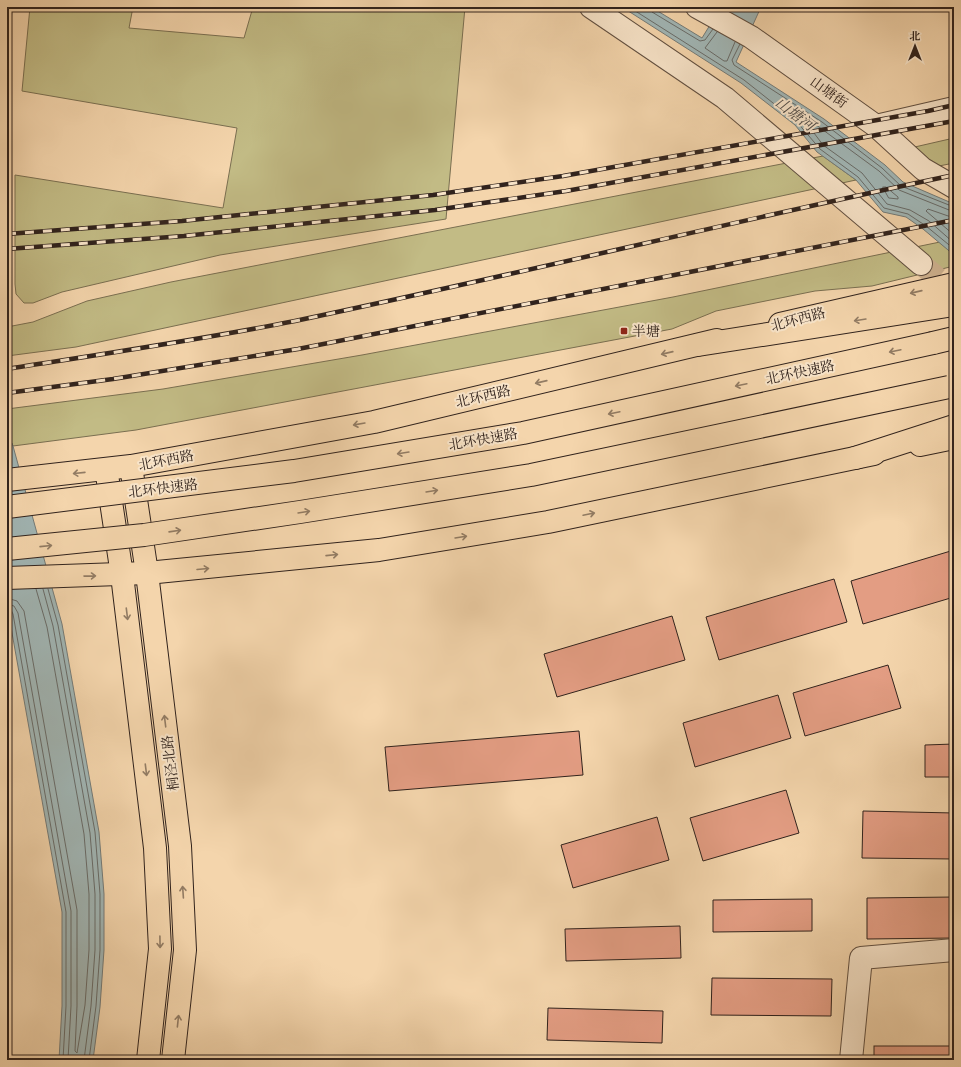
<svg xmlns="http://www.w3.org/2000/svg" width="961" height="1067" font-family="'Libre Caslon Text','Noto Serif SC',serif">
<style>
.green{fill:#c2bb85;stroke:#7a6f51}
.water{fill:#a1b6b5;stroke:#747b78}
.lines{fill:none;stroke-linecap:round;stroke-linejoin:round}
.shore{stroke:#696c69;stroke-width:1}
.building{fill:#e39d83;stroke:#31231d}
.minor-tunnel{stroke:#cdb18f;stroke-width:22;stroke-dasharray:22 11;stroke-linecap:butt}
.minor-casing{stroke:#625041;stroke-width:24}
.major-casing{stroke:#31231d;stroke-width:24}
.highway-casing{stroke:#31231d;stroke-width:24}
.minor{stroke:#f8e4c9;stroke-width:22}
.major{stroke:#f4d5ac;stroke-width:22}
.highway{stroke:#f4d5ac;stroke-width:22}
.rail-casing{stroke:#31231d;stroke-width:4.5}
.rail{stroke:#f8e4c9;stroke-width:3;stroke-dasharray:9;stroke-linecap:butt}
.highway-bridge-casing{stroke:#31231d;stroke-width:24;stroke-linecap:butt}
.highway-bridge{stroke:#f4d5ac;stroke-width:22}
.oneway{stroke:#927c64}
.poi-dot{fill:#8f2418;stroke:#f8e4c9;stroke-width:1.5}
.labels{text-anchor:middle;stroke-width:4;stroke-linejoin:round;paint-order:stroke}
.street-label{font-size:14px;fill:#31231d;stroke:#f8e4c9}
.poi-label{font-size:14px;fill:#31231d;stroke:#f8e4c9;text-anchor:start}
.water-label{font-size:15px;font-style:italic;fill:#534f4b;stroke:#f8e4c9}
</style>
<rect width="100%" height="100%" fill="#f4d5ac"/>
<filter id="stains"><feTurbulence type="fractalNoise" baseFrequency=".005" numOctaves="4"/><feColorMatrix values="0 0 0 0 .2 0 0 0 0 .09 0 0 0 0 .02 0 0 0 .5 -.17"/></filter>
<radialGradient id="worn" r=".72"><stop offset=".6" stop-color="#630" stop-opacity="0"/><stop offset="1" stop-color="#630" stop-opacity=".3"/></radialGradient>
<g class="green">
<polygon points="30,7 133,7 129,28 244,38 253,7 465,7 446,219 220,255 62,292 33,303 24,303 16,294 15,284 15,175 223,208 237,128 22,91"/>
<polygon points="954,138 954,163 934,167 906,149"/>
<polygon points="823,156 856,180 76,347 7,356 7,327 33,322 87,301 171,282"/>
<polygon points="940,242 954,255 954,266 872,286 815,291 716,311 672,329 136,430 13,446 7,432 7,409 163,389 362,355 673,297"/>
</g>
<g class="water">
<polygon points="7,7 12,7 7,103"/>
<polygon points="622,7 651,7 702,38 721,7 761,7 736,62 824,119 885,165 903,182 954,204 954,255 923,229 906,217 883,212 856,180 817,152 795,125 741,83"/>
<polygon points="7,432 13,446 62,624 99,832 104,894 104,950 100,1007 93,1060 59,1060 62,1006 62,912 7,605"/>
</g>
<g class="lines">
<g class="shore">
<polyline points="629,7 744,80 797,122 820,149 858,177 884,208 908,214 926,226 954,249"/>
<polyline points="650,7 652,12 700,41 705,40 713,29"/>
<polyline points="717,32 705,48 724,61 727,61 735,42"/>
<polyline points="740,44 732,60 734,65 822,122 882,168 901,186 954,207"/>
<polygon points="883,187 886,187 898,197 898,199 889,198"/>
<polyline points="954,212 899,190 879,171 804,116 802,117 823,145 862,173 887,204 910,210 929,221 954,243"/>
<polyline points="954,218 928,209 926,211 954,235"/>
<polyline points="43,589 53,626 90,833 95,894 95,950 91,1006 84,1060"/>
<polyline points="48,589 58,625 95,832 100,894 100,950 96,1006 89,1060"/>
<polyline points="7,598 17,601 24,611 77,910 77,1006 75,1051 77,1053 85,1005 89,950 89,894 84,834 47,627 36,589"/>
<polyline points="7,604 14,606 18,613 71,911 71,1006 68,1060"/>
<polyline points="7,609 11,610 13,614 66,912 66,1006 63,1060"/>
</g>
</g>
<g class="building">
<polygon points="954,550 954,597 863,624 851,581"/>
<polygon points="834,579 847,622 719,660 706,617"/>
<polygon points="672,616 685,660 557,697 544,654"/>
<polygon points="888,665 901,708 805,736 793,693"/>
<polygon points="778,695 791,738 695,767 683,723"/>
<polygon points="579,731 583,775 389,791 385,747"/>
<polygon points="954,744 954,777 925,777 925,745"/>
<polygon points="786,790 799,833 703,861 690,818"/>
<polygon points="863,811 954,813 954,859 862,858"/>
<polygon points="657,817 669,860 573,888 561,845"/>
<polygon points="954,897 954,938 867,939 867,898"/>
<polygon points="812,899 812,931 713,932 713,900"/>
<polygon points="680,926 681,958 566,961 565,929"/>
<polygon points="712,978 832,979 831,1016 711,1015"/>
<polygon points="548,1008 663,1011 662,1043 547,1040"/>
<rect x="874" y="1046" width="80" height="14"/>
</g>
<g class="lines">
<polyline class="minor-tunnel" points="921,264 954,292"/>
<defs>
<g id="minor">
<polyline points="591,7 725,98 921,264"/>
<polyline points="697,7 751,37 876,126 923,169 954,187"/>
<polyline points="876,126 954,108"/>
<polyline points="851,1060 861,958 954,950"/>
</g>
<g id="major">
<polyline points="780,324 954,284"/>
<polyline points="920,445 954,438"/>
<polyline points="132,473 147,573 180,846 185,950 173,1060"/>
<polyline points="107,475 122,575 155,848 160,949 148,1060"/>
<polyline points="7,480 131,466 374,422 717,340"/>
<polyline points="7,578 147,573 379,550 548,522 874,454"/>
</g>
<g id="highway">
<polyline points="933,343 954,338"/>
<polyline points="698,345 954,305"/>
<polyline points="855,458 954,426"/>
</g>
</defs>
<use href="#minor" class="minor-casing"/>
<use href="#major" class="major-casing"/>
<use href="#highway" class="highway-casing"/>
<use href="#minor" class="minor"/>
<use href="#major" class="major"/>
<use href="#highway" class="highway"/>
<defs>
<g id="rail">
<polyline points="7,234 182,221 433,195 563,176 928,111 954,105"/>
<polyline points="7,249 184,236 435,210 566,191 954,121"/>
<path d="M7,369C103,354 199,340 295,321C515,275 734,221 954,175"/>
<polyline points="7,393 113,379 298,349 954,220"/>
</g>
</defs>
<use href="#rail" class="rail-casing"/>
<use href="#rail" class="rail"/>
<defs>
<g id="highway-bridge">
<polyline points="7,507 294,471 523,433 933,343"/>
<polyline points="7,549 144,535 300,512 531,475 949,387"/>
</g>
</defs>
<use href="#highway-bridge" class="highway-bridge-casing"/>
<use href="#highway-bridge" class="highway-bridge"/>
</g>
<defs><path id="oneway-shaft" d="M-6 0H5M1.5-3L5.5 0L1.5 3" fill="none" stroke-width="1.6" stroke-linecap="round" stroke-linejoin="round"/></defs>
<g class="oneway">
<use href="#oneway-shaft" transform="translate(916 292) rotate(167)"/>
<use href="#oneway-shaft" transform="translate(860 320) rotate(171)"/>
<use href="#oneway-shaft" transform="translate(895 351) rotate(168)"/>
<use href="#oneway-shaft" transform="translate(667 353) rotate(167)"/>
<use href="#oneway-shaft" transform="translate(541 382) rotate(167)"/>
<use href="#oneway-shaft" transform="translate(741 385) rotate(168)"/>
<use href="#oneway-shaft" transform="translate(614 413) rotate(168)"/>
<use href="#oneway-shaft" transform="translate(359 424) rotate(170)"/>
<use href="#oneway-shaft" transform="translate(403 453) rotate(171)"/>
<use href="#oneway-shaft" transform="translate(79 473) rotate(174)"/>
<use href="#oneway-shaft" transform="translate(432 491) rotate(-9)"/>
<use href="#oneway-shaft" transform="translate(304 512) rotate(-9)"/>
<use href="#oneway-shaft" transform="translate(589 514) rotate(-12)"/>
<use href="#oneway-shaft" transform="translate(175 531) rotate(-8)"/>
<use href="#oneway-shaft" transform="translate(461 537) rotate(-9)"/>
<use href="#oneway-shaft" transform="translate(46 546) rotate(-6)"/>
<use href="#oneway-shaft" transform="translate(332 555) rotate(-6)"/>
<use href="#oneway-shaft" transform="translate(203 569) rotate(-5)"/>
<use href="#oneway-shaft" transform="translate(90 576) rotate(-1)"/>
<use href="#oneway-shaft" transform="translate(127 614) rotate(83)"/>
<use href="#oneway-shaft" transform="translate(165 721) rotate(-97)"/>
<use href="#oneway-shaft" transform="translate(146 770) rotate(83)"/>
<use href="#oneway-shaft" transform="translate(183 892) rotate(-94)"/>
<use href="#oneway-shaft" transform="translate(160 942) rotate(89)"/>
<use href="#oneway-shaft" transform="translate(178 1021) rotate(-84)"/>
</g>
<rect class="poi-dot" x="620" y="327" width="8" height="8" rx="2"/>
<g class="labels">
<g class="street-label">
<text transform="translate(829 92) rotate(36)" y="5">山塘街</text>
<text transform="translate(798 319) rotate(-15)" y="5">北环西路</text>
<text transform="translate(800 372) rotate(-12)" y="5">北环快速路</text>
<text transform="translate(483 396) rotate(-13)" y="5">北环西路</text>
<text transform="translate(483 439) rotate(-10)" y="5">北环快速路</text>
<text transform="translate(166 460) rotate(-11)" y="5">北环西路</text>
<text transform="translate(163 488) rotate(-7)" y="5">北环快速路</text>
<text transform="translate(170 763) rotate(-97)" y="5">桐泾北路</text>
</g>
<g class="poi-label">
<text x="632" y="336">半塘</text>
</g>
<g class="water-label">
<text transform="translate(795 114) rotate(37)" y="5">山塘河</text>
</g>
</g>
<rect width="961" height="1067" fill="none" stroke="#f4d5ac" stroke-width="24"/>
<rect x="8" y="8" width="945" height="1051" fill="none" stroke="#31231d" stroke-width="2"/>
<rect x="12" y="12" width="937" height="1043" fill="none" stroke="#31231d"/>
<g transform="translate(915 46)" stroke="#f8e4c9" stroke-width="3" paint-order="stroke">
<path d="M0-3L7 15L0 10L-7 15Z" fill="#31231d"/>
<text y="-6" font-size="11" font-weight="bold" text-anchor="middle" fill="#31231d">北</text>
</g>
<rect width="100%" height="100%" filter="url(#stains)"/>
<rect width="100%" height="100%" fill="url(#worn)"/>
</svg>
